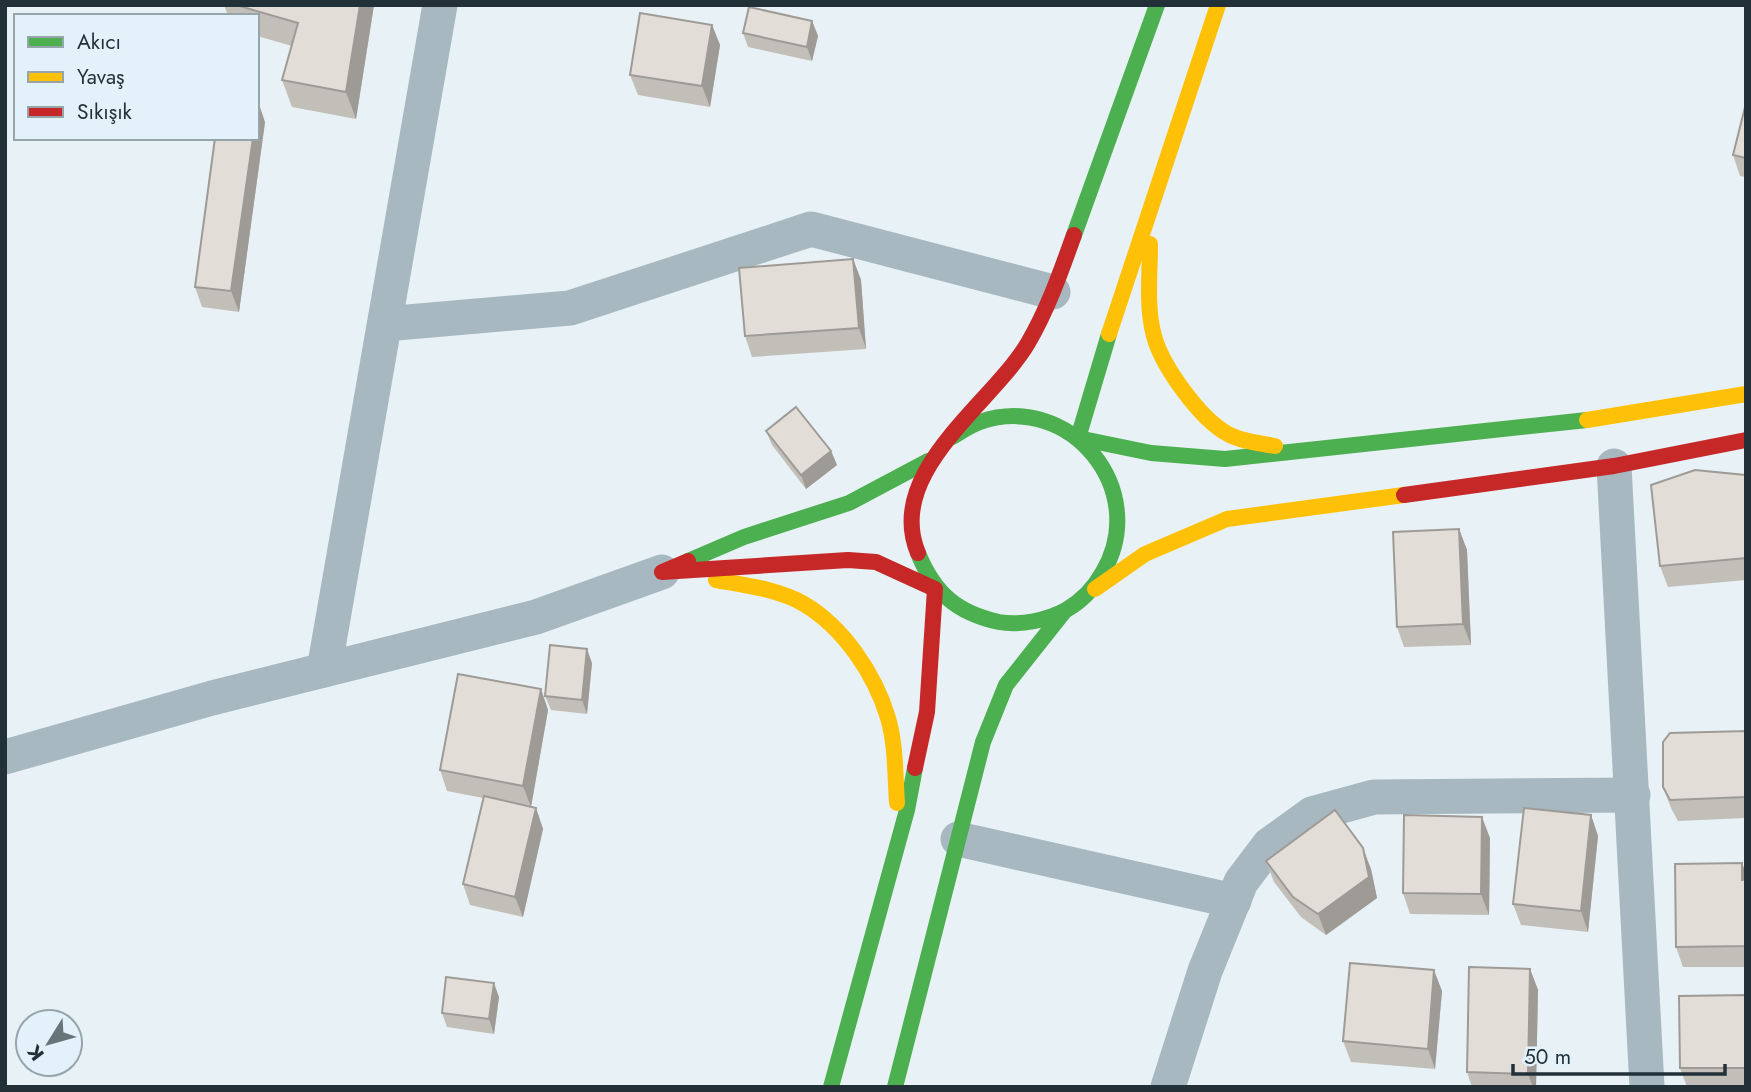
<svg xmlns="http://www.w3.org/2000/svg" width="1751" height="1092" font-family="Jost,sans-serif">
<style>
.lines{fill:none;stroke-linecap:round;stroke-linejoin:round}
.street{stroke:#a7b8c1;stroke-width:35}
.fast{stroke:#4caf50;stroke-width:16}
.slow{stroke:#ffc107;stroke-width:16}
.jam{stroke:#c62828;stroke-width:16}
.wall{fill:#c2bfb9}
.shaded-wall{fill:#9e9b96}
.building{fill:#e2ded7;stroke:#9e9b96;stroke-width:2}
</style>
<rect width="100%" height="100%" fill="#e8f1f5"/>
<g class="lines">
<g class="street">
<polyline points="385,324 570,308 811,229 1053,292"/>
<polyline points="1614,466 1647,1087"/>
<polyline points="324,670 440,5"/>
<polyline points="5,757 212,698 536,617 662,572"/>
<polyline points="958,839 1234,901"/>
<polyline points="1168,1087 1205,971 1241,882 1269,845 1312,814 1374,797 1633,795"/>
</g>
<g class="fast">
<polyline points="1074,235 1157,5"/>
<polyline points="1109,334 1078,438 1151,453 1225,459 1587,420"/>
<path d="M918,553C934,593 957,613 999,622C1020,626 1048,620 1066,610C1082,601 1094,588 1103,572C1151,490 1070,391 980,422C970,425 961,432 952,437"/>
<polyline points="688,561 744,537 849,503 928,461"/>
<polyline points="831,1087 907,810 915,768"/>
<polyline points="895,1087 983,742 1006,685 1063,613"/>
</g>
<g class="slow">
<path d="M1150,244C1150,274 1146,307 1154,336C1162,366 1200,419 1228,434C1242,442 1260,443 1275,446"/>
<polyline points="1109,334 1218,5"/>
<polyline points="1587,420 1746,394"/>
<path d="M716,580C744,585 778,589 804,604C843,627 875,674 888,718C896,745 895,775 897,803"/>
<polyline points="1095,589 1145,554 1227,519 1404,495"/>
</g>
<g class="jam">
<polyline points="1404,495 1614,466 1746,440"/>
<path d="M918,553C884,472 992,404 1028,343C1048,309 1061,271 1074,235"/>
<polyline points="688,561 662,572 848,560 876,562 935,589 927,712 915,768"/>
</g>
</g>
<g class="wall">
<polygon points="224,5 374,5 356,119 292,107 282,80 292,46 257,36 257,16 228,16"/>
<polygon points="812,21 818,36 812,61 748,47 743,33"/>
<polygon points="712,25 720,45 710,107 638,95 630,75"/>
<polygon points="1746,103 1746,177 1740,176 1733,155"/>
<polygon points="265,122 239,312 202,307 195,287"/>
<polygon points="853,259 861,280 866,349 752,357 745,336"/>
<polygon points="766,431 831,451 837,465 806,489 772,445"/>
<polygon points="1746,476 1746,580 1668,587 1660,566"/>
<polygon points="1459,529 1467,550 1471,645 1404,647 1397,627"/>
<polygon points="592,663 587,714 551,710 545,696"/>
<polygon points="541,689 548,710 531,807 517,804 536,808 543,829 523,917 470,905 463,884 483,798 447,791 440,770"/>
<polygon points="1746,731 1746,818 1678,821 1671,808 1663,787"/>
<polygon points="1591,815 1598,836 1588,932 1521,925 1513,904"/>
<polygon points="1490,838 1489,915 1410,914 1403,893"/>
<polygon points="1266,861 1371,869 1377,898 1326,935 1301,917 1274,882"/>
<polygon points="1746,873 1746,967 1683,967 1676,947"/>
<polygon points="1530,969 1538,990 1536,1087 1472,1087 1467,1072"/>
<polygon points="1442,991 1435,1069 1351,1062 1343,1041"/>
<polygon points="1746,995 1746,1087 1687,1087 1680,1068"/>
<polygon points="499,997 494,1034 447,1027 442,1013"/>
</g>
<g class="shaded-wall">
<polygon points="360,5 374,5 356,119 346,92"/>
<polygon points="812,21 818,36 812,61 807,47"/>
<polygon points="712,25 720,45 710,107 702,86"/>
<polygon points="258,101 265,122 239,312 231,291 253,138 257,138"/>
<polygon points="853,259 861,280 866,349 859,328"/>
<polygon points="831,451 837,465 806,489 801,475"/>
<polygon points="1459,529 1467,550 1471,645 1463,624"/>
<polygon points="587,649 592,663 587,714 582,700"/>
<polygon points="541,689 548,710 531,807 523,786"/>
<polygon points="536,808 543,829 523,917 515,897"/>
<polygon points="1591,815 1598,836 1588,932 1581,911"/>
<polygon points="1482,817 1490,838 1489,915 1481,894"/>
<polygon points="1363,848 1371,869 1377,898 1326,935 1318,914"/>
<polygon points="1742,863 1746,873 1746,889 1742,880"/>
<polygon points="1530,969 1538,990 1536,1087 1533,1087 1528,1074"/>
<polygon points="1434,970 1442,991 1435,1069 1428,1049"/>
<polygon points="494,983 499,997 494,1034 489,1019"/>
</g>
<g class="building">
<polygon points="236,5 360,5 346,92 282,80 298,23"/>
<polygon points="749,7 812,21 807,47 743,33"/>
<polygon points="640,13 712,25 702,86 630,75"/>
<polygon points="1746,103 1746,158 1733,155"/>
<polygon points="215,138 253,138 231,291 195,287"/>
<polygon points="853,259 859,328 745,336 739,268"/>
<polygon points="796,407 831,451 801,475 766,431"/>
<polygon points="1695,470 1745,475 1746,558 1660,566 1651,485"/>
<polygon points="1459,529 1463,624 1397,627 1393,532"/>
<polygon points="550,645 587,649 582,700 545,696"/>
<polygon points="458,674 541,689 523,786 440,770"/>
<polygon points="1746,731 1746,797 1670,800 1663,787 1663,742 1670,733"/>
<polygon points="484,796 536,808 515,897 463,884"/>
<polygon points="1524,808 1591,815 1581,911 1513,904"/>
<polygon points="1335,810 1363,848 1369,877 1318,914 1293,897 1266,861"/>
<polygon points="1404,815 1482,817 1481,894 1403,893"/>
<polygon points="1742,863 1742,880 1746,879 1746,946 1676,947 1675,864"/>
<polygon points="1350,963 1434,970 1428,1049 1343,1041"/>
<polygon points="1469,967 1530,969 1528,1074 1467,1072"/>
<polygon points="446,977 494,983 489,1019 442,1013"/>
<polygon points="1746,995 1746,1068 1680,1068 1679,996"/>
</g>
<rect width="1751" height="1092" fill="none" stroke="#223138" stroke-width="14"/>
<rect x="14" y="14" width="245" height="126" fill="#e3f2fa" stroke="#96a5ac" stroke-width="2"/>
<rect x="28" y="37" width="35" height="10" fill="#4caf50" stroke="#96a5ac" stroke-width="2"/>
<text x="77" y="49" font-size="21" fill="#223138">Akıcı</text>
<rect x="28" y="72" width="35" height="10" fill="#ffc107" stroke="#96a5ac" stroke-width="2"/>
<text x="77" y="84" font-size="21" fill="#223138">Yavaş</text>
<rect x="28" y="107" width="35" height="10" fill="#c62828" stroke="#96a5ac" stroke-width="2"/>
<text x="77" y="119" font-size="21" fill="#223138">Sıkışık</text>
<g transform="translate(49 1043) rotate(233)"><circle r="33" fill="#e3f2fa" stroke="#96a5ac" stroke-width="2"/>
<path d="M0-5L12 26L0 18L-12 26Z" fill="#67747a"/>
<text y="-10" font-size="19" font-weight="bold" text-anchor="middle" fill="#223138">K</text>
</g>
<path d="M1513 1064v10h212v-10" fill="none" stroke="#223138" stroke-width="3.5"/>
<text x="1524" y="1064" font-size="21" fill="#223138" stroke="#e3f2fa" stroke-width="5" paint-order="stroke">50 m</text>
</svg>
